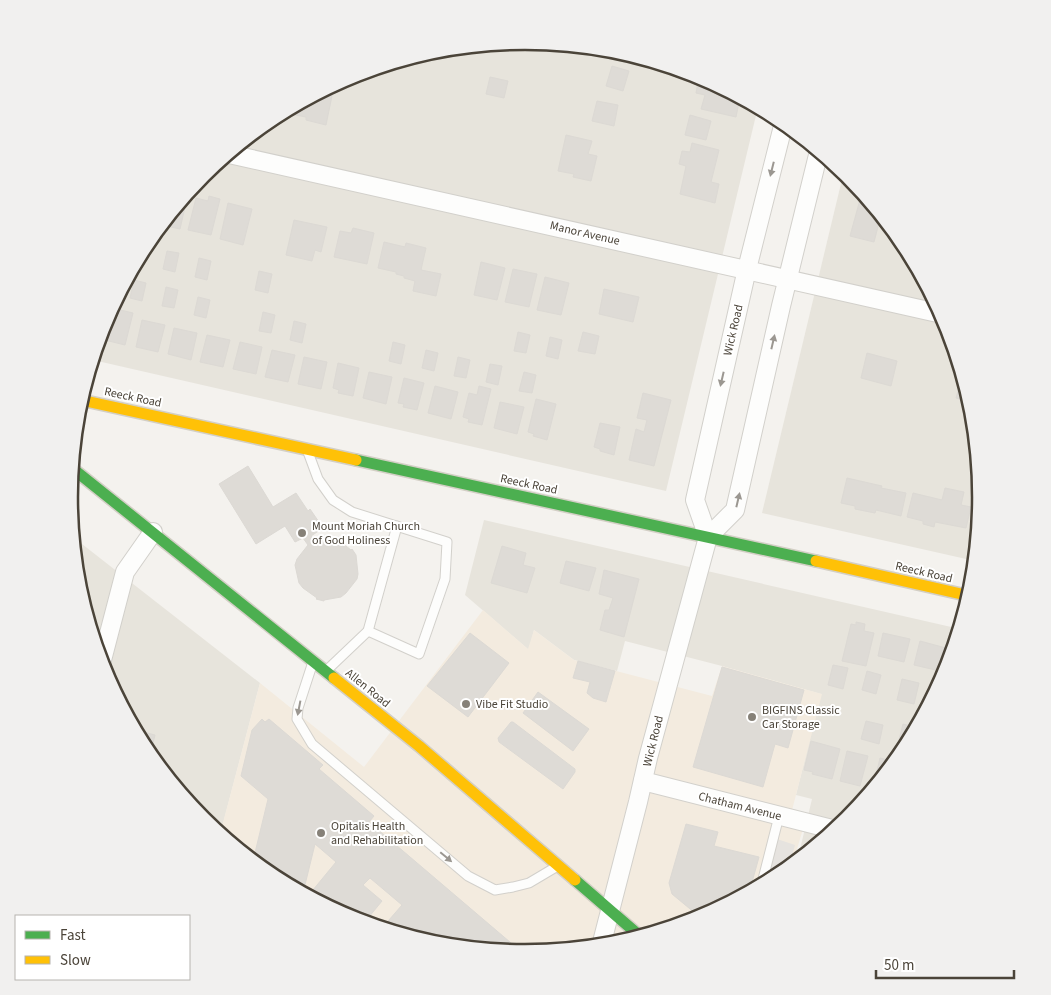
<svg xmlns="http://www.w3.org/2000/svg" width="1051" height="995" font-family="'Source Sans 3',sans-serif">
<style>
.residential{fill:#e7e4dc}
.commercial{fill:#f3ebdf}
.parking{fill:#e6e3df}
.building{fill:#dedbd6;stroke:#dcd9d4}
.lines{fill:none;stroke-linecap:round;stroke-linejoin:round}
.lane-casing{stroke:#d2d0cb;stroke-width:11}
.street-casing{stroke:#d2d0cb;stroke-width:20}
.fast-casing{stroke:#d3cfc5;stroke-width:14}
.slow-casing{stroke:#d3cfc5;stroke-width:14}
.lane{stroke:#fdfdfc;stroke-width:9}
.street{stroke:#fdfdfc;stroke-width:18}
.fast{stroke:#4caf50;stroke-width:11}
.slow{stroke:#ffc107;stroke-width:11}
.oneway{fill:#9b9791}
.poi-dot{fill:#868178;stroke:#fff;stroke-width:2}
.labels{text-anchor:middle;stroke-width:4;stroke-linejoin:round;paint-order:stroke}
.street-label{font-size:12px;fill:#4b4439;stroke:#fff}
.poi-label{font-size:12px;fill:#4b4439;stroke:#fff;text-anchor:start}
.rim{fill:none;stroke:#4b4439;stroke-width:2.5}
</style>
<rect width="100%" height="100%" fill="#f4f2ee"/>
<g class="residential">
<polygon points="526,41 615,50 700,76 758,107 666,491 93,360 104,323 146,244 203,175 272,118 351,76 437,50"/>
<polygon points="844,171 848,175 905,244 947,323 973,409 982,498 975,561 762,513"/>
<polygon points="484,520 960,629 947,672 905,751 848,820 797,862 812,799 796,795 821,694 722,666 625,641 617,671 574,660 534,630 529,650 465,595"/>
<polygon points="73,537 260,683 220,835 203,820 146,751 104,672 78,586"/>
</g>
<polygon class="commercial" points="483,610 528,649 534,630 574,660 712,696 722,666 822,694 790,818 805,822 792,866 779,877 700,919 614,945 525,954 436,945 351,919 272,877 220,834 260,683 364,767"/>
<polygon class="parking" points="774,838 795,845 788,870 779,877 760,887"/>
<g class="building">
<polygon points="653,62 674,68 673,70 653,65"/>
<polygon points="612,66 629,71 623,91 606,86"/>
<polygon points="360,73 358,82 346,79 351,76"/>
<polygon points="490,77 508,81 504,98 486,94"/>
<polygon points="708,80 740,97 736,117 701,109 705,95 696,93 698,82 707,84"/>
<polygon points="333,85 334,86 326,125 306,120 306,117 290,114 291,108"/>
<polygon points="597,101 618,105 614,126 592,121"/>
<polygon points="690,115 711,121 706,140 685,135"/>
<polygon points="566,135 592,141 588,154 597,156 591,181 573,177 574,174 558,171"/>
<polygon points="692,143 719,150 711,182 719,184 715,203 680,194 686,166 679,164 682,151 690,152"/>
<polygon points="188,194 180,229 162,225"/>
<polygon points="865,195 881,215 874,242 850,236 861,196 864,197"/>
<polygon points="209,196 220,199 211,235 188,230 196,198 208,201"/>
<polygon points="228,203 252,209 243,245 220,239"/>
<polygon points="294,220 327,227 321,252 315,250 312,261 286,255"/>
<polygon points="353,228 374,233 367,264 334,257 340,231 351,233"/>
<polygon points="898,235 905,244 909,252 895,248"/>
<polygon points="384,242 405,247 406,243 426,248 421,270 441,274 436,296 413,291 415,281 404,278 404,276 396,274 396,272 378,268"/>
<polygon points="167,251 179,253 175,272 163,269"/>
<polygon points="199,258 211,261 207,280 195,277"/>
<polygon points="481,262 505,268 497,300 474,295"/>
<polygon points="513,269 537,274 529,307 505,302"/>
<polygon points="259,271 272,274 268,293 255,290"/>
<polygon points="545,277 569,283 561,315 537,310"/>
<polygon points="134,280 146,283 142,301 130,298"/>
<polygon points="166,287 178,290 174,308 162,306"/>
<polygon points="604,289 639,297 633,322 599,314"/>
<polygon points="198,297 210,300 206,318 194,315"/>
<polygon points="112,308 133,313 125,345 101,339 106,319"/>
<polygon points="263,312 275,315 271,333 259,331"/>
<polygon points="142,320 165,325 158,352 136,347"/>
<polygon points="294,321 306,324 302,343 290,340"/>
<polygon points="174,328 197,333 191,360 168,354"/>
<polygon points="518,332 530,335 526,353 514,351"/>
<polygon points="583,332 599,336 595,354 578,351"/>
<polygon points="207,335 230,340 223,367 200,362"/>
<polygon points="550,337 562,340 558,359 546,356"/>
<polygon points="240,342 262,347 256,374 233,369"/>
<polygon points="393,342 405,345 401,364 389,361"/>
<polygon points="272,350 295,355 288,382 265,377"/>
<polygon points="426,350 438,353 434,371 422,368"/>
<polygon points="867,353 897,361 891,386 861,378"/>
<polygon points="304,357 327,362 321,389 298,384"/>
<polygon points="458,357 470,360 466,378 454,376"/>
<polygon points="338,363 359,368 353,396 338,393 339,390 333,388"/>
<polygon points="490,364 502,366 498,385 486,382"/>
<polygon points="369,372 392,377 386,404 363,398"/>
<polygon points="524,372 536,375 532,393 519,391"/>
<polygon points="963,374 971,402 956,398"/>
<polygon points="404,378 424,383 417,410 403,407 404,404 398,403"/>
<polygon points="435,386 458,392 451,419 428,413"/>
<polygon points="479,386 491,389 482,425 468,422 469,419 463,417 469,393 477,395"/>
<polygon points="643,393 671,400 654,466 629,460 636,429 644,432 647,420 637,418"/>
<polygon points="536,399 556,404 547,440 533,436 534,434 528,432"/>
<polygon points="500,402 524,407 517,434 494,428"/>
<polygon points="600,423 620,427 614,455 600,451 600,449 594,447"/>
<polygon points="248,466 273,507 296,493 308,511 310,509 321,525 318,527 320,530 311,536 314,541 331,538 337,539 351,550 352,549 356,555 358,574 357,579 346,593 341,597 324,600 324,601 316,599 317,598 303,588 299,583 295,565 297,559 308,545 303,538 295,542 285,526 256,544 219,484"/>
<polygon points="847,478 882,486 881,488 906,493 901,516 876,510 875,513 855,509 855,506 841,503"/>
<polygon points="945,488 964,492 961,505 971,507 966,528 935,522 934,527 923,524 923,521 907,517 913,493 942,500"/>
<polygon points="977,509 981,510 978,536 972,534"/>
<polygon points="502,546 526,553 523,565 535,568 527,593 491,583"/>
<polygon points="566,561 596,568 589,591 560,583"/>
<polygon points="604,570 639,579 624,637 600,630 605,610 609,610 613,598 599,594"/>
<polygon points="856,622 865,624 864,631 874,633 866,666 842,661 851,624 856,625"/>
<polygon points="470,633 509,663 468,717 427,686"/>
<polygon points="883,633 910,639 904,662 878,656"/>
<polygon points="920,641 946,648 940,671 914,665"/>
<polygon points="578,661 615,671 606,702 593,698 587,693 590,682 573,678"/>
<polygon points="833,665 848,668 843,689 828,685"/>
<polygon points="722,667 804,690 788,748 775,744 763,787 693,767"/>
<polygon points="867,671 881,675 876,694 862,690"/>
<polygon points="902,679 919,683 914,704 897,700"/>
<polygon points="538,692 589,729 573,751 523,713"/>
<polygon points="262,719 265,722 269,719 323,765 319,769 374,816 369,822 524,954 450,946 435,934 428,942 382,928 402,905 370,878 363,885 382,901 364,923 351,919 308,896 336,862 315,844 303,893 272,877 253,861 268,799 241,776 252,730"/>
<polygon points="866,721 883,725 879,744 861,739"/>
<polygon points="511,722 513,722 575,769 575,772 563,789 499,742 498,738"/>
<polygon points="903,724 917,728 907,746 898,744"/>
<polygon points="135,730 155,735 150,755 146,751"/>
<polygon points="811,741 840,749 832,779 812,774 813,772 804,770"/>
<polygon points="847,751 868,756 860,786 840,781"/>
<polygon points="880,758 896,762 874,789 873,788"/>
<polygon points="686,824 718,832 714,846 759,857 749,893 701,918 672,894 669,883"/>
</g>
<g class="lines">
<defs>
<g id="lane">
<polyline points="308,452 318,479 333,500 352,512 447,542 445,579 419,654 368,631 327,670"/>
<polyline points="368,631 397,526"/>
<polyline points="313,662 298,708 297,719 312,744 468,876 495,890 513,887 529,883 556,867"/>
<polyline points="761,887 779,816"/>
</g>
<g id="street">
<polyline points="229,154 942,314"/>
<polyline points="708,537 695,500 747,269 784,122"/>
<polyline points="101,664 125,572 153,532"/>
<polyline points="643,781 836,830"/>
<polyline points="601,946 638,802 648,758 708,537 735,510 781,306 819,151"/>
</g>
<g id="fast">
<polyline points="356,460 816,561"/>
<polyline points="72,468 334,678"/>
<polyline points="575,880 641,937"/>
</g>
<g id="slow">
<polyline points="81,400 356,460"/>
<polyline points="816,561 970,596"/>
<polyline points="334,678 419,746 575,880"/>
</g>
</defs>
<use href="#lane" class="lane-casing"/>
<use href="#street" class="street-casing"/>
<use href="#fast" class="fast-casing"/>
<use href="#slow" class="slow-casing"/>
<use href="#lane" class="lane"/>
<use href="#street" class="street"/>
<use href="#fast" class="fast"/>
<use href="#slow" class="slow"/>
</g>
<defs><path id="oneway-solid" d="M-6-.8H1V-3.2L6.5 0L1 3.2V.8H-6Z" transform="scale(1.25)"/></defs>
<g class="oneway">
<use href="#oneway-solid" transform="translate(772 169) rotate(104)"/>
<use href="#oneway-solid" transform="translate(773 342) rotate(-77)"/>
<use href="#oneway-solid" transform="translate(722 379) rotate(103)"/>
<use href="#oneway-solid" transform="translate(738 500) rotate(-77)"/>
<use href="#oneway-solid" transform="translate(299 708) rotate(101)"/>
<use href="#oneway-solid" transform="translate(446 857) rotate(40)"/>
</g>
<g class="poi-dot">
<circle cx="302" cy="533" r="5"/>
<circle cx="466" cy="704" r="5"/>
<circle cx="752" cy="717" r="5"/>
<circle cx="321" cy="833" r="5"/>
</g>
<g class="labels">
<g class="street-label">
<text transform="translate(585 233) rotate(13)" y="4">Manor Avenue</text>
<text transform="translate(733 330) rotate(-77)" y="4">Wick Road</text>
<text transform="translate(133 397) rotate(12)" y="4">Reeck Road</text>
<text transform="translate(529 484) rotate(12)" y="4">Reeck Road</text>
<text transform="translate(924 572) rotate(13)" y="4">Reeck Road</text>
<text transform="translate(368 688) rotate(39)" y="4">Allen Road</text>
<text transform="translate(653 741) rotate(-76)" y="4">Wick Road</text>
<text transform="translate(740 806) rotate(14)" y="4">Chatham Avenue</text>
</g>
<g class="poi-label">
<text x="312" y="530">Mount Moriah Church<tspan x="312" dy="14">of God Holiness</tspan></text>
<text x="476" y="708">Vibe Fit Studio</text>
<text x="762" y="714">BIGFINS Classic<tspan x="762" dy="14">Car Storage</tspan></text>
<text x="331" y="830">Opitalis Health<tspan x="331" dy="14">and Rehabilitation</tspan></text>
</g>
</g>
<path d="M0 0H1051V995H0ZM78 497a447 447 0 1 1 894 0a447 447 0 1 1-894 0Z" fill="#f1f0ef" fill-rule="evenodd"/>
<path class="rim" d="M78 497a447 447 0 1 1 894 0a447 447 0 1 1-894 0Z"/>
<rect x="15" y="915" width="175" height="65" fill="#ffffff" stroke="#b7b4b0"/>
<rect x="25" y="931" width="25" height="8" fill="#4caf50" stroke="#b7b4b0"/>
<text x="60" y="940" font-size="15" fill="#4b4439">Fast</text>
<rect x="25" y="956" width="25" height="8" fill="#ffc107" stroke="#b7b4b0"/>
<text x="60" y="965" font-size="15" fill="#4b4439">Slow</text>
<path d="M876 970v8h138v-8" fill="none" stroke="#4b4439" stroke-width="2.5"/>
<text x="884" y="970" font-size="15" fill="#4b4439" stroke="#ffffff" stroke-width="4" paint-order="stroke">50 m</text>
</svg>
